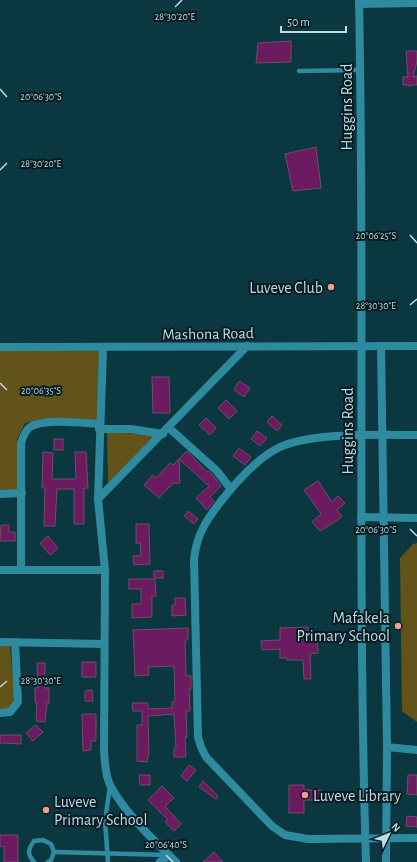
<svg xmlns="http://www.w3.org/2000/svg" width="417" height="862" font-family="'Alegreya Sans',sans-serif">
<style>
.green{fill:#625318}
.building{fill:#6c1b60;stroke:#704e69}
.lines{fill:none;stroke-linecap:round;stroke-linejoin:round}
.service{stroke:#2e8b9f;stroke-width:4.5}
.minor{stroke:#2e8b9f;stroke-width:8}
.tertiary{stroke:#2e8b9f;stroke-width:8}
.ticks{fill:none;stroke:#bfdae1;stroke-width:1.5}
.poi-dot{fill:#f49e88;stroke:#061c22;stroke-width:1.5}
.labels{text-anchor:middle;stroke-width:4;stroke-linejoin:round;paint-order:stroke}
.street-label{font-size:16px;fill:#bfdae1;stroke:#061c22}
.poi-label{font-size:16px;fill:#bfdae1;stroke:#061c22;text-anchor:end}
.ticks-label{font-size:10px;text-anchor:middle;fill:#bfdae1;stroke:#061c22;stroke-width:4;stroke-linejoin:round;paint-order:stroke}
</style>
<rect width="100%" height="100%" fill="#0b3740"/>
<g class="green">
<polygon points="0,351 99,351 97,420 47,419 25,423 17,439 19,490 0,491"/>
<polygon points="107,432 157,435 108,483"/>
<polygon points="417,543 417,722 402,711 400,558 413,544"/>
<polygon points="0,646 10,646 15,701 7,710 0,710"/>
</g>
<g class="building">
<polygon points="291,41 291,62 256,63 258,43"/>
<polygon points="406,51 417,51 417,61 413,77 417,76 417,85 411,85 410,87 409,85 403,85 403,77 408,77"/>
<polygon points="316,147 321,188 293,191 285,154"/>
<polygon points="152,377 169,377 170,413 153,413"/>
<polygon points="239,381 250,388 244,397 234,390"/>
<polygon points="226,400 237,411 229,419 218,408"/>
<polygon points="272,416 282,425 277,431 267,422"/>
<polygon points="206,418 216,428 210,435 199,425"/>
<polygon points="257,431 267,438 260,446 251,439"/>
<rect x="54" y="439" width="9" height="11"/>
<polygon points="239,448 251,457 245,465 233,456"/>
<polygon points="187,451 207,472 209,471 213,475 221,486 210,497 214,501 207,510 196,498 209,486 179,459"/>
<polygon points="43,452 53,453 52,479 76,479 75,452 86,452 88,488 84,488 84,524 74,524 74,489 57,489 55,526 44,526 45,488 42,488"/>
<polygon points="179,459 180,483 173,483 159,498 144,485 153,475 156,478 170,463 173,465"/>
<polygon points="318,481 332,502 338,496 345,503 337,510 342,517 320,531 312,522 321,514 304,490"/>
<polygon points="188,511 198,519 194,524 184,516"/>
<polygon points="136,524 149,524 150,564 134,565 133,556 141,556 140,543 136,543"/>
<polygon points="1,525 9,525 9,532 15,532 15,541 0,541"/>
<polygon points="48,536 58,548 50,555 40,543"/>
<rect x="154" y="571" width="9" height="7"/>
<polygon points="129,579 155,579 156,596 152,596 152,617 132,618 132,604 141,604 141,589 129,589"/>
<polygon points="175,598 185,598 186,615 172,616 172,605 175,605"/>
<polygon points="308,627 308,634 317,634 318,653 310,654 311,679 304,679 303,660 287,660 287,658 280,658 280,649 262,650 261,641 280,640 280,628"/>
<polygon points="188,628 188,640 185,640 186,676 191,676 191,689 189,689 190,711 186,711 187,737 185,737 186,757 174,757 174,748 176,748 174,714 148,716 149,755 148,755 147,762 137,761 137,725 142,725 142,711 133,711 132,703 148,703 148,709 172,708 172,702 175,701 174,666 148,667 149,675 135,676 133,630"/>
<rect x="82" y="662" width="14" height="15"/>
<polygon points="37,663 45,663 45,688 49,688 49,703 47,703 45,722 36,721 37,703 35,703 35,688 38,688"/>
<polygon points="92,690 93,701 85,701 85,691"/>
<polygon points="82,714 96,714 96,741 91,741 91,750 83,751"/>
<polygon points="36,725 43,732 33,741 26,733"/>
<polygon points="0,735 21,735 21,744 0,743"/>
<polygon points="189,765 196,770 187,781 181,776"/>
<polygon points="139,775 150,775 150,785 140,785"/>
<polygon points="408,775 417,775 417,795 407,794"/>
<polygon points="203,781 218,796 216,799 199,787"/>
<polygon points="289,785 304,785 304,790 321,790 320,800 304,800 304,813 289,813"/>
<polygon points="162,786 174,798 165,806 181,824 174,831 165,822 168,820 148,800"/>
<polygon points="407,816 417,817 417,827 406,826"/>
<polygon points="0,835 18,835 18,862 4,862 4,847 0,846"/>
<polygon points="214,852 223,862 203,862"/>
</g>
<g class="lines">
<g class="service">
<polyline points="299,71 360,70"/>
<polyline points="54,852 168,855"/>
<path d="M34,862C27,854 28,849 34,841L43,840L51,844L54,852L51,860L48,862"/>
<polyline points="108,862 105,821 110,786"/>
</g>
<g class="minor">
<polyline points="359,4 417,3"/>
<polyline points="381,346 387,747 386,862"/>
<polyline points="0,347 417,346"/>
<path d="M103,348L98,499L105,570L104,751C105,762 105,775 110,785C124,812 154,841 176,862"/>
<polyline points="169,428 217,471 230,488"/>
<polyline points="99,429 131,429 163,434"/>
<path d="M417,435C380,435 310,432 278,448C258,458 235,483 222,500C207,519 196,535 194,560L198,737L201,747L206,757L272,826L285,835L308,839L417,838"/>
<polyline points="0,494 22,493"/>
<polyline points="98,499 247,346"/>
<polyline points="361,517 417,518"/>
<polyline points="0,570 105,570"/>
<path d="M21,570V443C23,436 25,431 30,427C44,418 82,423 99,424"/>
<polyline points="0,642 104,644"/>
<polyline points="0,713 10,712 18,702 15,642"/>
<polyline points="387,747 417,750"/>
<polyline points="160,862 169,855"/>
</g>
<path class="tertiary" d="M359,0C365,287 357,575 366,862"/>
</g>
<path class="ticks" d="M175,7L182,0M0,89L7,97M0,170L7,163M410,235L417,243M410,305L417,299M0,383L7,390M410,529L417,536M0,687L7,681M166,855L173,862"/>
<g class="poi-dot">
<circle cx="331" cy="287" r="4"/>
<circle cx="398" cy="626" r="4"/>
<circle cx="305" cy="795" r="4"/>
<circle cx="46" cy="810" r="4"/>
</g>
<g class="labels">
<g class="street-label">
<text transform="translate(346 107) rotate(-90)" y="6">Huggins Road</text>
<text transform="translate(208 333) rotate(-1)" y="6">Mashona Road</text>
<text transform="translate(347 431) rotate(-90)" y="6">Huggins Road</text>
</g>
<g class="poi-label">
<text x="323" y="293">Luveve Club</text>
<text x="390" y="623">Mafakela<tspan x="390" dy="18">Primary School</tspan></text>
<text x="313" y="801" text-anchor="start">Luveve Library</text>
<text x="54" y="807" text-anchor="start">Luveve<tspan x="54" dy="18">Primary School</tspan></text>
</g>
</g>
<g class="ticks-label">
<text x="175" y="20">28°30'20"E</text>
<text x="41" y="100">20°06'30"S</text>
<text x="41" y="167">28°30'20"E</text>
<text x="376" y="239">20°06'25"S</text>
<text x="376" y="309">28°30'30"E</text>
<text x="41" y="394">20°06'35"S</text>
<text x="376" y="533">20°06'30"S</text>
<text x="41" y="684">28°30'30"E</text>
<text x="166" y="848">20°06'40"S</text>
</g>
<g transform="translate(389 834) rotate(47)" stroke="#061c22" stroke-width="3" paint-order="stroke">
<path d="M0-3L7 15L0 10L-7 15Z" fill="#bfdae1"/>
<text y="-6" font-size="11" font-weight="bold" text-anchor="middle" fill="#bfdae1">N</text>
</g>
<path d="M281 26v6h65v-6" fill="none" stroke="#bfdae1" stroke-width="2"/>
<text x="287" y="26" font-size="12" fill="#bfdae1" stroke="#061c22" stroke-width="3" paint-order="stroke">50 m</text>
</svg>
